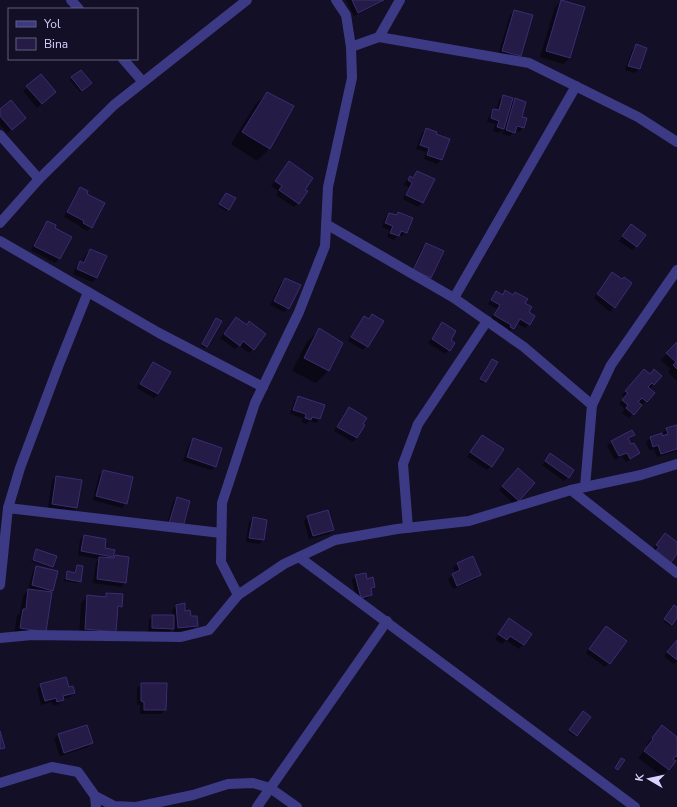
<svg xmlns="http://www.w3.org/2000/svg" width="677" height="807" font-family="'Nunito Sans',sans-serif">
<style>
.shadow{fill:#0007}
.building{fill:#241b47;stroke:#3b2d73}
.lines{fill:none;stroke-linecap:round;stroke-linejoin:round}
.minor{stroke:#3d3a85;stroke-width:10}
.tertiary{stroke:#3d3a85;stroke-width:10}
</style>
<rect width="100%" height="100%" fill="#130f26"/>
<g class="shadow">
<polygon points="346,0 386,0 354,16"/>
<polygon points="561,1 570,58 563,64 540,57 555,7"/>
<polygon points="514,11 520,56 516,60 498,55 510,15"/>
<polygon points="636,46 646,49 639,69 635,73 625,70 632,50"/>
<polygon points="41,75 51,96 37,108 23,91"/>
<polygon points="72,78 89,85 80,92 70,80"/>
<polygon points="267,93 293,107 269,149 257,161 231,144 255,105"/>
<polygon points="503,96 510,104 515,99 523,128 519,132 515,130 510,136 502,134 504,128 499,133 493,131 495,124 487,122 490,114 494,110 496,111 499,100"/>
<polygon points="0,110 20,122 7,133 0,125"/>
<polygon points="426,129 435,134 449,140 441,160 437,164 424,159 426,152 416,149 422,133"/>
<polygon points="289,162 304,190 298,203 294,207 276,195 278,191 271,186"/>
<polygon points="417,172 433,180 422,203 418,207 403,199 409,187 404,185 406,181 410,177 412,178"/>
<polygon points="80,188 86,194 91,227 87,231 80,227 80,226 64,217 76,192"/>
<polygon points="224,196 234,199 226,211 218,206"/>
<polygon points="398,213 406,232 402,236 399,235 394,240 387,237 389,230 382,227 385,218 389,214 395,216"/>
<polygon points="48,222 53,228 70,237 59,259 55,263 31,250 43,226"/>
<polygon points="631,225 636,246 632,250 619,241"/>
<polygon points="426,244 430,278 426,282 410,274 422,248"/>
<polygon points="90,250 97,278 92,282 73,274 76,267 81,263 82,263 86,254"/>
<polygon points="612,273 622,280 631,283 610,312 594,298"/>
<polygon points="285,279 288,308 284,312 270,305 281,283"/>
<polygon points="496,292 502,295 505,292 512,296 515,293 524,304 528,312 529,324 525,328 516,323 509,332 507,331 508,329 491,319 497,309 488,304"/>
<polygon points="372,315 367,346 363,350 348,341 360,322 364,317 368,320"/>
<polygon points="236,318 246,326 249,322 253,349 249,353 239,345 235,349 220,338"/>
<polygon points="215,321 206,347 205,348 201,346"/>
<polygon points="443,324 449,341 449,350 445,354 428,343"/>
<polygon points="319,330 328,371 316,383 292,371 307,342"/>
<polygon points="677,343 677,381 668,372 670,369 661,360"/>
<polygon points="491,362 497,362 483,383 479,381"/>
<polygon points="153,363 158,394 154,398 137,388 149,367"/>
<polygon points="640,374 661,376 649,389 653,393 629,418 622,413 625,409 619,404 624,397 622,395"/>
<polygon points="298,397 320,419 316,423 309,421 306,424 302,422 303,418 290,414 294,401"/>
<polygon points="349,408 357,438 353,442 334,431 345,412"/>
<polygon points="677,426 677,451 657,457 654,449 649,450 646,442 650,438 664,436 663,433 667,429"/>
<polygon points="633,435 628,440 638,453 634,457 626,462 622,456 615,460 607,446 612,441"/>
<polygon points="482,436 491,466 487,470 467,457"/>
<polygon points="193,439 215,466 211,470 183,461 189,444"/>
<polygon points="547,459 568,477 564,481 542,465"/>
<polygon points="103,471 126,503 122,508 93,500 99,475"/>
<polygon points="514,474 518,500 514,504 499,490"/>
<polygon points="56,477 76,508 72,512 48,508 52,481"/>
<polygon points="177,498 189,501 166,527 173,502"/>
<polygon points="308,517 333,530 329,534 309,539 304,521"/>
<polygon points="253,518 266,520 263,540 259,544 246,542 249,522"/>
<polygon points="665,534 677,543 677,552 651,558 653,549"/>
<polygon points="84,536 104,549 114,551 112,558 115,556 125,583 121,587 93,583 96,562 99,559 78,555 80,540"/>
<polygon points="36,550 52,566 51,568 31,561"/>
<polygon points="472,558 480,575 476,579 453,589 448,579 456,573 453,568 457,564"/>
<polygon points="77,566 80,581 78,583 64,581 66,574 67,572 74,573 75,568"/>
<polygon points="37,567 52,590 49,593 45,632 14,634 17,616 20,613 23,596 29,589 28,589 33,571"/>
<polygon points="356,576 366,580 374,587 370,590 371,595 367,599 357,601 352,580"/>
<polygon points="107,594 121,606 117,611 115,631 79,635 81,603 88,596 103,598"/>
<polygon points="184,605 185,612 197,625 193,629 174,632 174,627 169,632 148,632 149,620 153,616 173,616 172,610 176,606"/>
<polygon points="672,608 677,608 677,616 670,626 663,621"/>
<polygon points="506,624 530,634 519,649 506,640 502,644 495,639"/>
<polygon points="602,631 609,663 605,667 586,653"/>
<polygon points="677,641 677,662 673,664 664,656"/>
<polygon points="142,684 166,684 165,710 161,714 140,714 140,705 137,705 137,688"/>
<polygon points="41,685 68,688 74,693 70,697 63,699 63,700 59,704 53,706 52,702 41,705 37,689"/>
<polygon points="581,714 576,735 575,737 568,732"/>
<polygon points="662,726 677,738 677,758 662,776 638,758 648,746 646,745"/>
<polygon points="58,735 92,743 88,747 60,756 54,739"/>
</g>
<g class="building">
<polygon points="352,0 384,0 358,13"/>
<polygon points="561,0 585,7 570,58 546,51"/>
<polygon points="514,10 533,15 521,56 502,51"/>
<polygon points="636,44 647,48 640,69 628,66"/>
<polygon points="81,70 92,83 82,91 71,77"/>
<polygon points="41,74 56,92 42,104 26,86"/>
<polygon points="267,92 294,106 270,149 242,132"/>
<polygon points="503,95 513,98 504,129 497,127 499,121 491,118 493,109 499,110"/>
<polygon points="515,98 526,102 522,117 527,118 524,128 517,126 515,133 506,130"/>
<polygon points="11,100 26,118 12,130 0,116 0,109"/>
<polygon points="426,128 437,132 436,134 450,139 442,160 427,155 429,148 420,145"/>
<polygon points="289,161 313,178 305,190 308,191 299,204 279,190 282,186 275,181"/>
<polygon points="417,171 435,179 423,203 406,195 412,183 408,180 410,176 413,178"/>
<polygon points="80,187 88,191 87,194 105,203 92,228 83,223 84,221 67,212"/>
<polygon points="226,193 236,198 229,210 219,204"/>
<polygon points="398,212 413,218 407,233 401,231 399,236 390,233 393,226 385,223 389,213 397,215"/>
<polygon points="47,221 56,225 55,228 72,237 60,259 34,246"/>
<polygon points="631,224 646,235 637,247 622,236"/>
<polygon points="426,243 444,251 431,278 413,270"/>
<polygon points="90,249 107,256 97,278 77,269 80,261 84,263"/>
<polygon points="612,272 622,279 624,277 632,283 615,308 597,294"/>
<polygon points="285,278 301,285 289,309 274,301"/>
<polygon points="505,290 513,295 515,292 528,299 525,303 532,307 529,312 535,316 530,325 520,319 514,329 510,327 511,325 494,315 500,305 491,300 496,291 503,295"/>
<polygon points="372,314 384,321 368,347 351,337 364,316 369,319"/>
<polygon points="236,317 247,325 249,321 266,334 254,350 243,341 240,346 224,334"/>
<polygon points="216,318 222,321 207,347 202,344"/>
<polygon points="442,322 456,331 451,340 455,343 450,351 432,339"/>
<polygon points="319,328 343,343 329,371 304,358"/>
<polygon points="677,342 677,369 673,365 676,362 666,353"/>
<polygon points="492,359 498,362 486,382 480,379"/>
<polygon points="153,362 171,372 158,394 140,384"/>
<polygon points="644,369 650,374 654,369 662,376 654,385 652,383 648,387 655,393 647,402 642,398 638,402 642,405 634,415 626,408 628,405 622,400 628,393 625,391"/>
<polygon points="298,396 325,405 320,419 312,417 311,420 305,418 306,414 293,410"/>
<polygon points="349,407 367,418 363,424 365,425 357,438 337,427"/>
<polygon points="677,425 677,449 661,454 658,445 653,447 650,437 662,433 662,436 668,434 666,428"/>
<polygon points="632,430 635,435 628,438 631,444 634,443 640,453 630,459 627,453 619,456 611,441"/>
<polygon points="482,435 504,449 492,467 470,452"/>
<polygon points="193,438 222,448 216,467 187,457"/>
<polygon points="550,453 574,470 569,478 545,461"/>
<polygon points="518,468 535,483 519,501 502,486"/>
<polygon points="103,470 133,477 127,504 96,496"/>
<polygon points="56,476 82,480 77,508 52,504"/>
<polygon points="177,497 190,501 183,527 169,523"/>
<polygon points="328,510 334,530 313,536 307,516"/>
<polygon points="253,517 267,520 264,540 249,538"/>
<polygon points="665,533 677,542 677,554 669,565 654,553 659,547 656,545"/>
<polygon points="84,535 106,539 105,548 115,550 113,557 81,551"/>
<polygon points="36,549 57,556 53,567 33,560"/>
<polygon points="115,555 129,557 126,583 97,579 99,557 114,558"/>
<polygon points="473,556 481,575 457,586 452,574 460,570 457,563"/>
<polygon points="77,565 83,566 81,582 66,579 67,571 75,573"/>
<polygon points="36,566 58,571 53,591 32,585"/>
<polygon points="366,573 367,579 373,577 375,587 371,588 372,595 361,598 355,575"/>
<polygon points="28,589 52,592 46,632 20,628 23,609 26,609"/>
<polygon points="106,593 123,594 122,607 118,606 116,632 85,629 87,595 106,597"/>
<polygon points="185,603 185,611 190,610 191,616 197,616 198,626 178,628 176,605"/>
<polygon points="674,605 677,607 677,618 672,625 664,619"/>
<polygon points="152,615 174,615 174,629 152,628"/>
<polygon points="509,618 532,634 524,645 510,636 507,640 498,634"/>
<polygon points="606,626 627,641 610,664 589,649"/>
<polygon points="677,640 677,660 667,652"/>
<polygon points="66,677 69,687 73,686 75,693 63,696 64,700 57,702 56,698 45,701 40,684"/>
<polygon points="141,683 167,683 166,710 144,710 144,702 141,701"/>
<polygon points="583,711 591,717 577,736 569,730"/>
<polygon points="87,725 93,743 64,753 58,734"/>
<polygon points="662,725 677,737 677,757 676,756 673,759 676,761 669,770 644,751 653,739 652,738"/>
<polygon points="0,731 5,748 0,749"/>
<polygon points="621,758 625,760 618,770 615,768"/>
</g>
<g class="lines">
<g class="minor">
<polyline points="71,0 79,9"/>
<polyline points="379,37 400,0"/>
<polyline points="351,47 379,37 529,63 638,117 677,142"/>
<polyline points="123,59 143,82"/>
<polyline points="0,135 39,179"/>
<polyline points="0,223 39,179 114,105 247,0"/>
<polyline points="326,224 454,298 524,347 592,405 585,487"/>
<polyline points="0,241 159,333 263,387"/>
<polyline points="454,298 576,86"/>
<polyline points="592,405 611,365 677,270"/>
<polyline points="571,490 677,573"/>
<polyline points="8,508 221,533"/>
<polyline points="408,528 403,464 418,424 487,321"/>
<polyline points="299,557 635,807"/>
<polyline points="0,585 8,508 20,468 58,367 88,292"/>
<polyline points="238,595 221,562 222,503 255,403 299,312 325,246 328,187 352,78 351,47 346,15 336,0"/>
<polyline points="0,783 52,767 78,772 95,796 96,807"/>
<polyline points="95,796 114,806 136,807 193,795 228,784 253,783 270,788 297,807"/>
<polyline points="257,807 387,621"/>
</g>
<polyline class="tertiary" points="0,638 32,635 181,637 209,630 238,595 284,564 335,540 397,529 469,521 571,490 641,475 677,464"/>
</g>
<rect x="8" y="8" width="130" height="52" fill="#130f26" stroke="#625e7d"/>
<rect x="16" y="21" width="20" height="6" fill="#3d3a85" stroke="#625e7d"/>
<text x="44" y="28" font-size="12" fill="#d9d4ff">Yol</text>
<rect x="16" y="38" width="20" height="12" fill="#241b47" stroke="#625e7d"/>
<text x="44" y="48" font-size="12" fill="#d9d4ff">Bina</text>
<g transform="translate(649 779) rotate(279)" stroke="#130f26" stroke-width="3" paint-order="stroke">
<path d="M0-3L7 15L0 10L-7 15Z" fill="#d9d4ff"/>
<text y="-6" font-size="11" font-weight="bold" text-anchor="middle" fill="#d9d4ff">K</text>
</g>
</svg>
